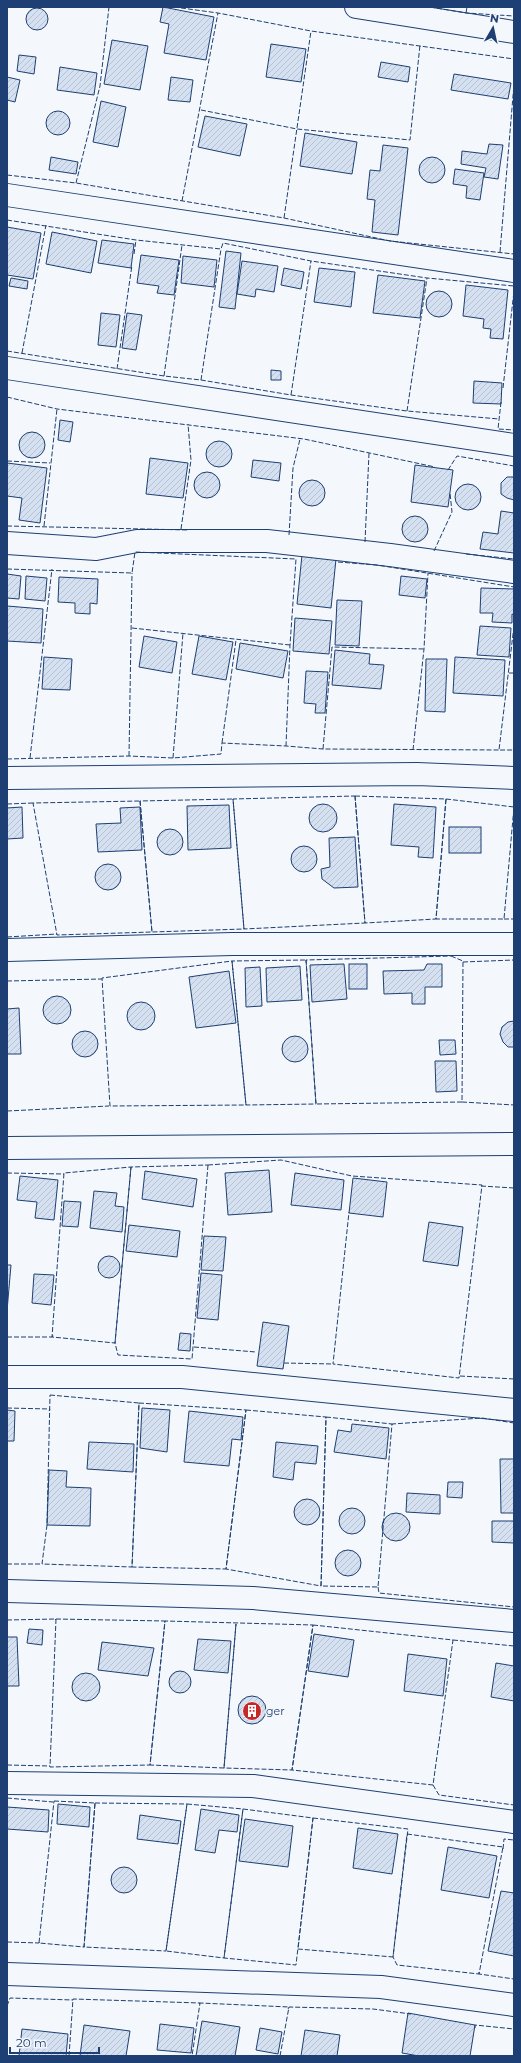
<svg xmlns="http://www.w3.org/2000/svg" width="521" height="2063" font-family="Montserrat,sans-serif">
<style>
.building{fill:url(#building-hatch);stroke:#1d3f73}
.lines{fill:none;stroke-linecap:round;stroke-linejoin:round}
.minor-casing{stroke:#1d3f73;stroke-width:24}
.minor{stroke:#f4f7fb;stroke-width:22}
.fence{stroke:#1d3f73;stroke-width:1;stroke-dasharray:5 2;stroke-linecap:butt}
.labels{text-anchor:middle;stroke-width:3;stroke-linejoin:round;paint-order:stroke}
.poi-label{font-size:11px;fill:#1d3f73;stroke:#f4f7fb;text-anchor:start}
</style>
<defs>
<pattern id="building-hatch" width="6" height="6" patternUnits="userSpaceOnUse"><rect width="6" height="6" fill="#d5e0f0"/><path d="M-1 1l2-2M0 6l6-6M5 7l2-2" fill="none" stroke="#b6c1d1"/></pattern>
</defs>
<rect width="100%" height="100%" fill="#f4f7fb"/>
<g class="building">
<polygon points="163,7 214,17 206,60 164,53 169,24 160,22"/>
<circle cx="37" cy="19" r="11"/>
<polygon points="112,40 148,46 140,90 104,84"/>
<polygon points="271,44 306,49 301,82 266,77"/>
<polygon points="19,55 36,57 34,74 17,71"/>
<polygon points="381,62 410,67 408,82 378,77"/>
<polygon points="60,67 97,73 94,95 57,90"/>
<polygon points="454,74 511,83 508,99 451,90"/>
<polygon points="7,77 20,80 15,102 7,100"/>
<polygon points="171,77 193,80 190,102 168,100"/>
<polygon points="101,101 126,107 118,147 93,142"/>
<circle cx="58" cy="123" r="12"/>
<polygon points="205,116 247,124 240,156 198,147"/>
<polygon points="305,133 357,142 352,174 300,166"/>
<polygon points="489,144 503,145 498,179 484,177 486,168 461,164 462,151 487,154"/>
<polygon points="383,145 408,148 398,235 372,232 375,200 367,199 370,170 380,171"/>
<polygon points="51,157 78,162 76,174 49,170"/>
<circle cx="432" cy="170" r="13"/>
<polygon points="455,169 484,173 480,200 466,198 467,186 453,184"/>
<polygon points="7,227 41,233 33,279 7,275"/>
<polygon points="52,232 97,241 91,273 46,264"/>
<polygon points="102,240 134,244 131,268 98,263"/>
<polygon points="226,251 241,253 235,309 219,307"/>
<polygon points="141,255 179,260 174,295 157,293 159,286 137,283"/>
<polygon points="183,256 217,260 214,287 181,283"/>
<polygon points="242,261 278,266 274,292 256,289 255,297 237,294"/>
<polygon points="284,268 304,272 301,289 281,285"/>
<polygon points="319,268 355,272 351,307 314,302"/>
<polygon points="378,275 425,281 420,318 373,313"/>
<polygon points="11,278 28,281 27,289 9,286"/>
<polygon points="466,285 508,290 503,339 490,338 491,329 483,328 484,319 463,316"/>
<circle cx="439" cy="304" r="13"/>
<polygon points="101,313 120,315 116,347 98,345"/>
<polygon points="127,313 142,315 136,350 122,348"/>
<polygon points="271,370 281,371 281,380 271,380"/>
<polygon points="474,381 502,383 501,404 473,403"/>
<polygon points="60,420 73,422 70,442 58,440"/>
<circle cx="32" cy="445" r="13"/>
<circle cx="219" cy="454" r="13"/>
<polygon points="150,458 188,463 183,498 146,494"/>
<polygon points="253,460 281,463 279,481 251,477"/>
<polygon points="7,463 47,468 40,523 19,520 22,498 7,496"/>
<polygon points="415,465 453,470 448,507 411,502"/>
<circle cx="207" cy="485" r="13"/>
<polygon points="507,477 514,477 514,500 507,498 501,494 501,483"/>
<circle cx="312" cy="493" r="13"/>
<circle cx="468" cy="497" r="13"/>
<polygon points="501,511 514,513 514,553 480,549 483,532 498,534"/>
<circle cx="415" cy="529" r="13"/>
<polygon points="302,555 336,559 331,608 297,604"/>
<polygon points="7,574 21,576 19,599 7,598"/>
<polygon points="26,576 47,578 45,601 25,599"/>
<polygon points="401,576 427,579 425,598 399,595"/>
<polygon points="59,577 98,579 97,604 90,603 90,614 75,613 75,603 58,602"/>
<polygon points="481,588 514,589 514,615 512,614 512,623 492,622 493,613 480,613"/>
<polygon points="337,600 362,601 359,646 335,645"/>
<polygon points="7,606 43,609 41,643 7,641"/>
<polygon points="295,618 332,621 329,654 293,651"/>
<polygon points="480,626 511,628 509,657 477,655"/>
<polygon points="144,636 177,642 172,673 139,667"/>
<polygon points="199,636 233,642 226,680 192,674"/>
<polygon points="240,643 288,651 283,678 236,669"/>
<polygon points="335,650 370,654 369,664 384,665 381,689 332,685"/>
<polygon points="44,657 72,659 70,690 42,689"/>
<polygon points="455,657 505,660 503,696 453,693"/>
<polygon points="426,659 447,659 445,712 425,711"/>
<polygon points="306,671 328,672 325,713 315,713 316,704 304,703"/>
<polygon points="394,804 436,807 433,858 418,857 419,847 391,845"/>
<circle cx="323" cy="818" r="14"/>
<polygon points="229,805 231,848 188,850 187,806"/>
<polygon points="22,807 23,838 7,839 7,808"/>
<polygon points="140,807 142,850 98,852 96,824 121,823 120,808"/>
<rect x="449" y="827" width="32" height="26"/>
<circle cx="170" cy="842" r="13"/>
<polygon points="355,837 358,887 334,888 322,879 321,869 330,867 329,838"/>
<circle cx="304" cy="859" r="13"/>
<circle cx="108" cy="877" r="13"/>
<polygon points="344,964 347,999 312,1002 310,965"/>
<rect x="349" y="964" width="18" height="25"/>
<polygon points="427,964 442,964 442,987 425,987 425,1004 412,1004 412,993 384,994 383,971 424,970"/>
<polygon points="300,966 302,1000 267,1002 266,968"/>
<polygon points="260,967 262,1006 246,1007 245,968"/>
<polygon points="229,971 236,1023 196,1028 189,977"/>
<circle cx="57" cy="1010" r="14"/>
<circle cx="141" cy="1016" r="14"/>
<polygon points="19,1008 21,1054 7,1054 7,1009"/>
<polygon points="514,1021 514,1047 508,1047 503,1042 500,1034 502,1027 508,1022"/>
<circle cx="85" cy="1044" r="13"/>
<circle cx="295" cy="1049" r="13"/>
<polygon points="439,1040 455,1040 456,1054 440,1055"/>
<polygon points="435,1061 456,1061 457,1091 436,1092"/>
<polygon points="269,1170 272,1212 228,1215 225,1173"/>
<polygon points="145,1171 197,1179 193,1207 142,1199"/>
<polygon points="295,1173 344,1180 341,1210 291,1205"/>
<polygon points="20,1176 58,1180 54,1220 35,1218 37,1202 17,1200"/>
<polygon points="353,1178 387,1182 383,1217 349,1213"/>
<polygon points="94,1191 117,1193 115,1206 124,1207 122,1232 90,1228"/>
<polygon points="64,1201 81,1202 78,1227 62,1226"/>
<polygon points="429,1222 463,1227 458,1266 423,1261"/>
<polygon points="129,1225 180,1231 177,1257 126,1251"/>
<polygon points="204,1236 226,1237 223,1271 201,1270"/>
<circle cx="109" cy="1267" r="11"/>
<polygon points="7,1265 11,1265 7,1311"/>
<polygon points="201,1273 222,1275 218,1320 197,1318"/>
<polygon points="34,1274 54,1275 51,1305 32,1303"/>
<polygon points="263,1322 289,1326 283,1369 257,1366"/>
<polygon points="180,1333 191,1334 190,1351 178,1350"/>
<polygon points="142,1408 170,1410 167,1452 140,1448"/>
<polygon points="7,1410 15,1411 14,1441 7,1441"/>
<polygon points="189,1411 243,1417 241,1440 232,1439 229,1466 184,1462"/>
<polygon points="352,1424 389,1428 386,1459 334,1452 338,1430 351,1432"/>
<polygon points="89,1442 134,1444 133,1472 87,1469"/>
<polygon points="276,1442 318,1446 316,1464 295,1462 293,1480 273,1477"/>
<polygon points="500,1459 514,1459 514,1513 501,1513"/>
<polygon points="49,1470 67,1471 66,1487 91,1488 90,1526 47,1525"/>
<polygon points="448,1482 463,1482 462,1498 447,1497"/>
<polygon points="407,1493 440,1495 440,1514 406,1512"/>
<circle cx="307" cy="1512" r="13"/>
<circle cx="352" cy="1521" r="13"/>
<circle cx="396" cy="1527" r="14"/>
<polygon points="492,1521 514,1521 514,1543 492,1542"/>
<circle cx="348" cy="1563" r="13"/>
<polygon points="29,1629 43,1630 42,1645 27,1643"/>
<polygon points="314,1634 354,1640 348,1677 308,1671"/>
<polygon points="7,1637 17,1637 19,1686 7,1686"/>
<polygon points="198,1639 231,1641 228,1673 194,1670"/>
<polygon points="102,1642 154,1648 148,1676 98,1670"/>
<polygon points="408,1654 447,1659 443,1696 404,1691"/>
<polygon points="496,1663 514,1666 514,1701 491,1697"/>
<circle cx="180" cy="1682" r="11"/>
<circle cx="86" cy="1687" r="14"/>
<circle cx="252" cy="1710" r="14"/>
<polygon points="58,1804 90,1807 89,1827 57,1824"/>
<polygon points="7,1807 49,1810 48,1832 7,1829"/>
<polygon points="201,1809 239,1815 237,1832 219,1830 215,1853 195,1850"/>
<polygon points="140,1815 181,1821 178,1844 137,1839"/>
<polygon points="245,1819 293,1826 288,1867 239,1861"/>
<polygon points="358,1828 398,1834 392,1874 353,1868"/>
<polygon points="448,1847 497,1856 489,1898 441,1890"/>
<circle cx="124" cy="1880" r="13"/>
<polygon points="501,1891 514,1893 514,1956 488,1951"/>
<polygon points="408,2013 475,2025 470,2056 419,2056 402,2053"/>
<polygon points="202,2021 240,2027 235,2056 196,2056"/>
<polygon points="160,2024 194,2028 191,2053 157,2050"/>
<polygon points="84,2025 130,2031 126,2056 80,2056"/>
<polygon points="260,2028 282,2032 278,2054 256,2050"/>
<polygon points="22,2029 68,2034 66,2056 19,2056"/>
<polygon points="305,2030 340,2035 337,2056 301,2056"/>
</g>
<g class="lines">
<defs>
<g id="minor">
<polyline points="356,7 514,32"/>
<polyline points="7,195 514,271"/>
<polyline points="7,368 514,445"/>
<polyline points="7,543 96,549 137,541 267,541 390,555 514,572"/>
<polyline points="7,778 417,774 514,778"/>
<polyline points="7,950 232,944 514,944"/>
<polyline points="7,1148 514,1144"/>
<polyline points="7,1377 182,1377 514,1410"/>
<polyline points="7,1591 253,1598 514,1621"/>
<polyline points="7,1783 253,1786 514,1822"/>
<polyline points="7,1974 381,1987 514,2005"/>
</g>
</defs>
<use href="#minor" class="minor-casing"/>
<use href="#minor" class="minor"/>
<g class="fence">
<polyline points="174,7 218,13 311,31 514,59"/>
<polyline points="430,7 466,13 514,16"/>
<polyline points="466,13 467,7"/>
<polyline points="201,110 297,129 410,140 420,45"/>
<polyline points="7,175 76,183 284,218 390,241 514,254"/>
<polyline points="76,183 100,86 109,7"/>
<polyline points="182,201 218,13"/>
<polyline points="284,218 311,31"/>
<polyline points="7,220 136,240 221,249 223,243 311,261 427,278 514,286"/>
<polyline points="500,252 514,84"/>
<polyline points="134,254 136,240"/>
<polyline points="7,351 164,376 201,380 291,395 407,411 499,419"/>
<polyline points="22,353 46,225"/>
<polyline points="117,369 132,265"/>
<polyline points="164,376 182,245"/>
<polyline points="201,380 221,249"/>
<polyline points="503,388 514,291"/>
<polyline points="291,395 311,261"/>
<polyline points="7,397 57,409 304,439 435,467"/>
<polyline points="501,402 498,429 514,430"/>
<polyline points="407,411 427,278"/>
<polyline points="7,461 50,463"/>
<polyline points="448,470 457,456 514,466"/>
<polyline points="7,526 189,530"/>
<polyline points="44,526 57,409"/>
<polyline points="181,529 191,460 188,424"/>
<polyline points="289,535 293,468 300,439"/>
<polyline points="365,542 369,453"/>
<polyline points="434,551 452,512 450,493"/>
<polyline points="466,554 514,559"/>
<polyline points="338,562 377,565 514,587"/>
<polyline points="7,569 132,573 135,552 296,559 290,645 286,746"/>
<polyline points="514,626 499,750 514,750"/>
<polyline points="132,628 290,645"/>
<polyline points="509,673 514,673"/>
<polyline points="222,743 236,640"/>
<polyline points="323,749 332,647 424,649"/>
<polyline points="413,750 424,649 428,573"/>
<polyline points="129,756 132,573"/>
<polyline points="30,758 52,569"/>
<polyline points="173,758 183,633"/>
<polyline points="7,759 129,756 173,758 221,754 222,743 286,746 323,749 499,750"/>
<polygon points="355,796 365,923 244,929 233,799"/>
<polygon points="355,796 446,799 436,919 365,923"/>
<polygon points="233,799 244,929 152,932 140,801"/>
<polygon points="446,799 514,807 504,919 436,919"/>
<polygon points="140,801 152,932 57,935 33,803"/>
<polyline points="7,804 33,803 33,805"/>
<polyline points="504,919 514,919"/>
<polyline points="7,937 57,934"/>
<polygon points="451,956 463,961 462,1102 316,1104 306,960"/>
<polygon points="306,960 316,1104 246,1105 232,961"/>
<polygon points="232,961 246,1105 110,1106 102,978"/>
<polyline points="463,962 514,960"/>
<polyline points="7,981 102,979"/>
<polyline points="462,1102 514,1105"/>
<polyline points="7,1111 109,1106"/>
<polyline points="208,1165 281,1160 352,1176 482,1185 459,1378 333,1364 349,1212"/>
<polygon points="208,1165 192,1359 118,1355 115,1343 131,1167"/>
<polygon points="131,1167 115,1343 52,1337 64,1173"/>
<polyline points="7,1173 64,1174"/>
<polyline points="481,1186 514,1188"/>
<polyline points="7,1337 52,1337 53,1335"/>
<polyline points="194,1347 256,1352"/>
<polyline points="284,1363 333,1364"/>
<polyline points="460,1376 514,1379"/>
<polygon points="50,1395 139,1403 132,1567 42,1564 47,1525"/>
<polygon points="139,1403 246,1410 226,1569 132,1567"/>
<polyline points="7,1408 50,1409 49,1411"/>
<polygon points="246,1410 326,1417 321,1586 226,1569"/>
<polygon points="326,1417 392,1424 378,1587 321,1586"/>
<polyline points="392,1425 392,1424 482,1418 514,1423"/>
<polyline points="7,1564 42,1564"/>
<polyline points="378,1587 379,1593 514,1607"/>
<polygon points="56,1619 165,1621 150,1765 50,1767"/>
<polyline points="7,1620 56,1619 55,1620"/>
<polyline points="236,1624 224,1768 292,1770 313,1625 165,1621 150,1765 224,1768 236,1624"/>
<polygon points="313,1625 453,1640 433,1785 292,1770"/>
<polyline points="453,1640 514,1646"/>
<polyline points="7,1765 50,1766"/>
<polyline points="433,1785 439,1795 514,1805"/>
<polyline points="7,1798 53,1802"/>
<polygon points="54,1801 95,1803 84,1947 39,1943"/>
<polygon points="95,1803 187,1804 166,1951 84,1947"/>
<polygon points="187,1804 243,1809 224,1958 166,1951"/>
<polygon points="243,1809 313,1818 296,1965 224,1958"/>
<polygon points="313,1818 408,1829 393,1957 298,1949"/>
<polygon points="407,1834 503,1847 479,1974 397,1965 393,1957"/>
<polyline points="503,1849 504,1839 514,1840"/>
<polyline points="7,1942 39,1943 40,1941"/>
<polyline points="479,1972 479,1974 514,1979"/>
<polyline points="199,2004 200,2003 289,2007 288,2009"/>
<polyline points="7,2006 10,1998 73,2000"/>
<polyline points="475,2028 475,2025 514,2029"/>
<polyline points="69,2056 73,1999 200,2003 192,2056"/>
<polyline points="280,2056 289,2007 373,2009 411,2014"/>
</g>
</g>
<defs>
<symbol id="building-disc" viewBox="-11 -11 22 22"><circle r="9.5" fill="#c62828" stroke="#f4f7fb"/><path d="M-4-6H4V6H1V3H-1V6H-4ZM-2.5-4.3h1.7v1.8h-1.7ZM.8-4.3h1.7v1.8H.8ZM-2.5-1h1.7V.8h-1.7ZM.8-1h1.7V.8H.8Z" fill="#fff"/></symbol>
</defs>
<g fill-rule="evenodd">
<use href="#building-disc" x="241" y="1700" width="22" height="22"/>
</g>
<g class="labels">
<g class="poi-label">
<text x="266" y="1715">ger</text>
</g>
</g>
<rect width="521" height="2063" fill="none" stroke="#1d3f73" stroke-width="16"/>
<g transform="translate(493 28) rotate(9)" stroke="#f4f7fb" stroke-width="3" paint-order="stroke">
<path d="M0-3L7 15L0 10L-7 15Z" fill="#1d3f73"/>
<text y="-6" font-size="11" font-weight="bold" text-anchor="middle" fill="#1d3f73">N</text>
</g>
<path d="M10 2047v6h89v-6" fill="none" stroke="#1d3f73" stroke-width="2"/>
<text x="16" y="2047" font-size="12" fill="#1d3f73" stroke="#f4f7fb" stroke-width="3" paint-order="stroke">20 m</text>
</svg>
